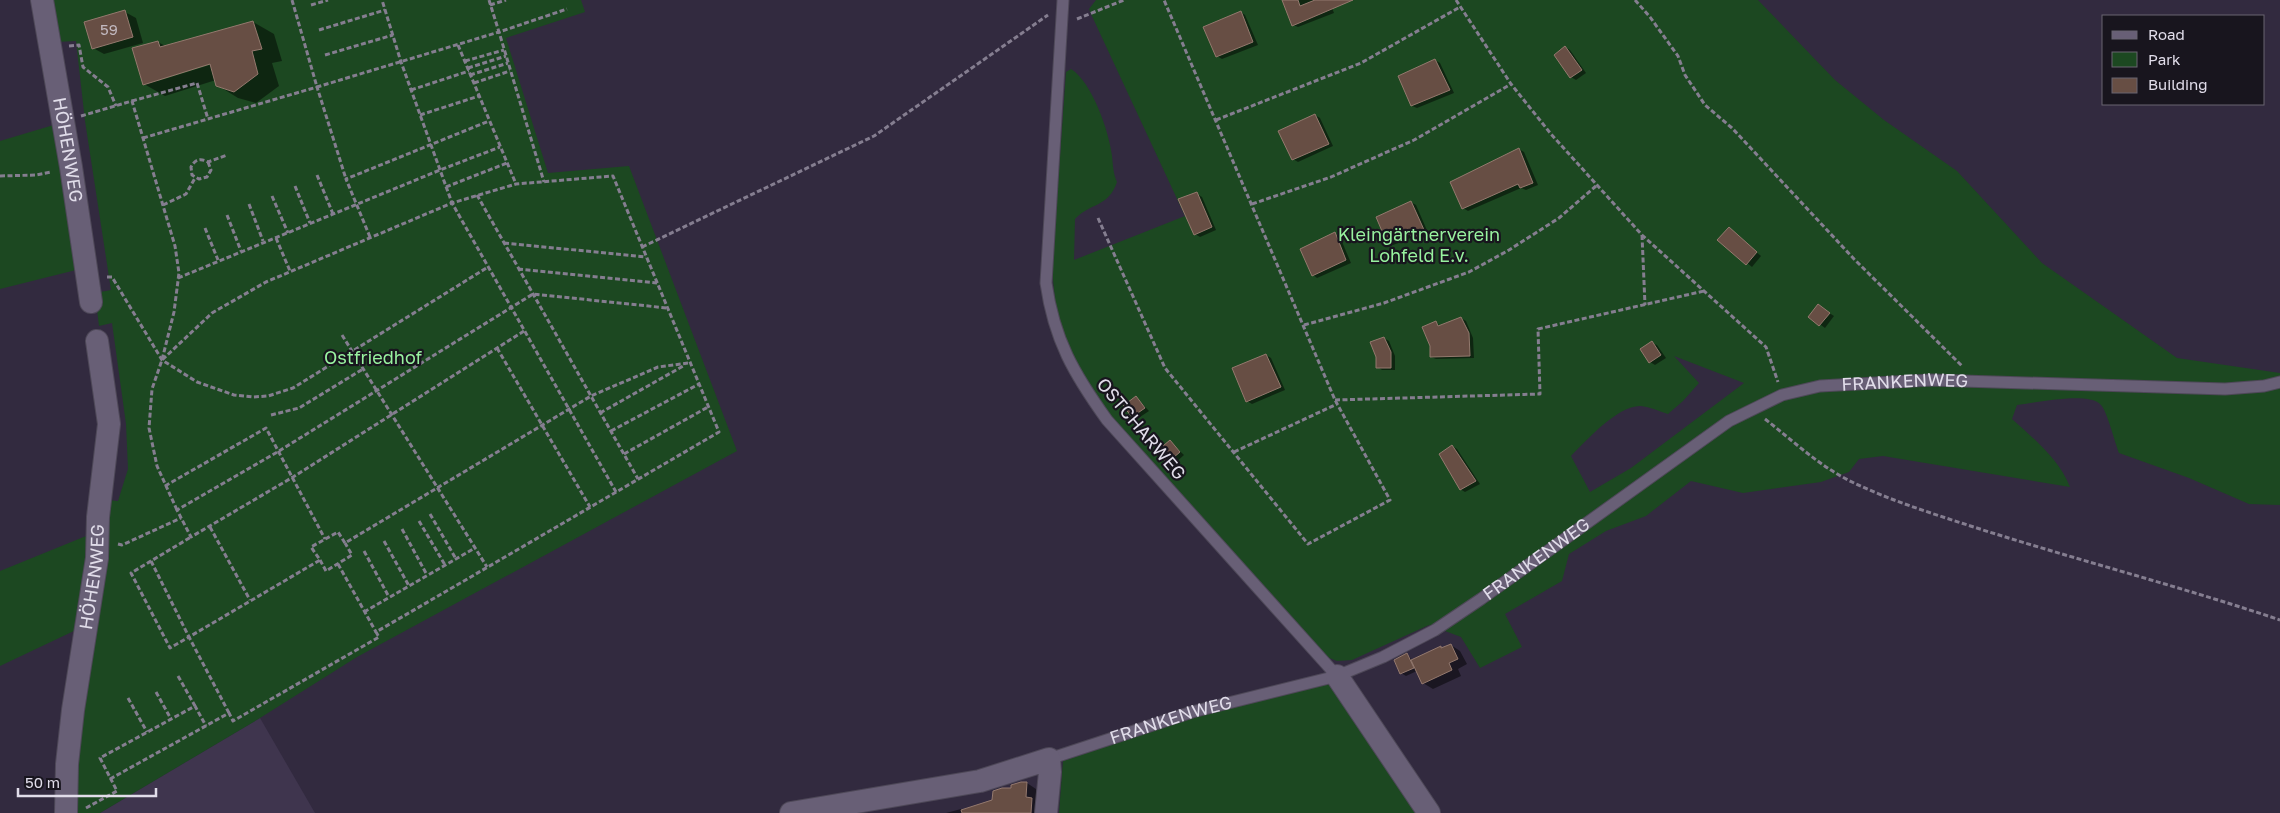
<svg xmlns="http://www.w3.org/2000/svg" width="2280" height="813" font-family="'Golos Text',sans-serif">
<style>
.built{fill:#3f354e}
.green{fill:#1c4821;fill-rule:evenodd}
.shadow{fill:#0007;fill-rule:evenodd}
.building{fill:#674e44;stroke:#94796e}
.lines{fill:none;stroke-linecap:round;stroke-linejoin:round}
.lane-casing{stroke:#4e4858;stroke-width:13}
.street-casing{stroke:#4e4858;stroke-width:24}
.path{stroke:#857e90;stroke-width:3;stroke-dasharray:5 2.5;stroke-linecap:butt}
.lane{stroke:#685f76;stroke-width:11}
.street{stroke:#685f76;stroke-width:22}
.labels{text-anchor:middle;stroke-width:4.5;stroke-linejoin:round;paint-order:stroke}
.number-label{font-size:15px;fill:#c2b9c0}
.street-label{font-size:18px;fill:#e1ddea;stroke:#18151e}
.park-label{font-size:18px;fill:#98f29f;stroke:#18151e}
</style>
<rect width="100%" height="100%" fill="#322a3f"/>
<polygon class="built" points="260,718 315,813 100,813"/>
<g class="green">
<polygon points="49,0 581,0 585,12 506,38 548,173 629,166 737,451 357,657 260,718 100,813 77,813 79,712 107,500 118,501 128,469 126,424 112,323 99,326 95,293 111,290 85,121 76,41 55,42"/>
<path d="M1096,0H1758L1835,80L1884,120L1957,171L2042,263L2177,358L2280,373V505L2249,504L2189,478L2119,453C2115,443 2107,411 2101,405C2089,391 2035,403 2017,405L2012,419C2034,439 2059,459 2070,487L1883,456L1859,459L1849,472L1821,482L1743,493L1691,481L1646,516L1606,531L1569,554L1562,581L1505,614L1522,647L1480,668L1461,637L1429,625L1352,660L1337,661L1327,657L1118,425L1088,383L1071,354L1056,310L1052,269L1066,72L1071,69C1092,82 1109,131 1112,156C1113,165 1113,173 1117,182C1109,207 1090,203 1075,219L1074,260L1185,216L1091,14L1089,9ZM1674,356L1744,383L1631,468L1590,492L1571,456C1587,440 1618,405 1641,406C1650,407 1659,411 1668,414L1683,401L1699,383Z"/>
<polygon points="57,124 80,269 0,289 0,141"/>
<polygon points="91,534 76,630 0,666 0,571"/>
<polygon points="1342,680 1434,813 1059,813 1063,761 1194,717"/>
</g>
<g class="shadow">
<polygon points="1284,0 1329,0 1334,13 1298,27 1293,25"/>
<polygon points="125,12 136,18 143,43 104,54 93,48"/>
<polygon points="1241,12 1245,15 1258,45 1222,59 1217,56"/>
<path d="M253,22L274,34L282,61L272,63L279,86L256,103L238,98L217,85L216,80L165,96L144,84L158,42L167,47ZM215,61L216,63L158,81V79Z"/>
<polygon points="1565,47 1570,50 1586,73 1576,80 1571,77"/>
<polygon points="1435,60 1440,63 1454,93 1417,108 1412,106 1399,76"/>
<polygon points="1315,115 1320,118 1333,146 1298,162 1293,159"/>
<polygon points="1519,149 1524,152 1538,185 1526,190 1521,188 1468,211 1463,208"/>
<polygon points="1197,194 1202,197 1216,230 1200,237 1195,234"/>
<polygon points="1411,202 1416,205 1429,235 1418,240 1413,237 1393,245 1388,242"/>
<polygon points="1729,229 1761,256 1752,267 1719,240"/>
<polygon points="1335,234 1340,237 1351,263 1317,278 1313,275"/>
<polygon points="1823,309 1834,316 1825,328 1810,317"/>
<polygon points="1461,318 1466,321 1473,338 1474,358 1436,359 1431,357 1431,346 1436,323 1441,326"/>
<polygon points="1384,338 1389,341 1395,356 1395,370 1382,370 1378,367"/>
<polygon points="1652,343 1657,345 1666,358 1655,365 1650,362"/>
<polygon points="1266,355 1271,358 1285,390 1252,404 1247,401"/>
<polygon points="1136,397 1149,411 1137,419 1132,416"/>
<polygon points="1170,442 1184,455 1173,465 1168,462"/>
<polygon points="1452,446 1457,449 1480,484 1465,492 1460,489"/>
<polygon points="1451,645 1460,651 1467,664 1458,669 1461,676 1433,689 1423,683 1417,671 1406,676 1401,673 1407,654 1413,661 1440,648 1443,649"/>
<polygon points="1021,783 1027,783 1036,789 1036,801 1041,804 1041,813 946,813 961,809 964,810 994,801"/>
</g>
<g class="building">
<polygon points="1282,0 1298,0 1300,6 1315,0 1353,0 1292,26"/>
<polygon points="125,10 133,37 92,49 84,22"/>
<polygon points="1241,11 1253,42 1216,57 1203,27"/>
<polygon points="253,21 262,49 252,51 258,74 234,92 216,86 210,64 143,85 132,48 158,41 160,47"/>
<polygon points="1565,46 1582,70 1570,78 1554,55"/>
<polygon points="1435,59 1450,90 1411,106 1398,76"/>
<polygon points="1315,114 1329,144 1292,160 1278,131"/>
<polygon points="1519,148 1533,183 1520,188 1518,184 1462,209 1450,182"/>
<polygon points="1197,192 1212,227 1194,235 1178,199"/>
<polygon points="1411,201 1425,232 1412,238 1410,234 1387,243 1376,217"/>
<polygon points="1729,227 1757,252 1746,265 1717,240"/>
<polygon points="1335,232 1346,260 1312,276 1300,249"/>
<polygon points="1818,304 1830,313 1819,326 1808,317"/>
<polygon points="1461,317 1469,333 1470,356 1430,357 1430,346 1422,327 1436,321 1438,326"/>
<polygon points="1384,337 1391,352 1391,368 1376,368 1376,357 1370,342"/>
<polygon points="1652,341 1661,355 1649,363 1640,349"/>
<polygon points="1266,354 1281,387 1246,402 1232,368"/>
<polygon points="1136,396 1145,408 1132,417 1123,406"/>
<polygon points="1170,440 1180,452 1167,463 1157,451"/>
<polygon points="1452,445 1476,481 1460,490 1439,454"/>
<polygon points="1451,644 1458,659 1449,663 1452,670 1422,684 1411,660 1441,646 1441,648"/>
<polygon points="1407,653 1414,668 1400,674 1394,660"/>
<polygon points="1021,782 1027,782 1026,797 1032,798 1031,813 962,813 961,810 992,800 993,791 1002,788 1011,788 1011,785"/>
</g>
<g class="lines">
<defs>
<g id="lane">
<path d="M1063,0L1046,283C1054,340 1074,374 1107,420L1337,676"/>
<path id="s1" d="M1049,759L1192,712L1337,676L1383,657L1435,630L1481,599L1729,421L1782,395L1820,386L1931,380L2225,389L2264,386L2280,382"/>
</g>
<g id="street">
<path id="s2" d="M42,0L71,167L91,302"/>
<polyline points="1337,676 1429,813"/>
<path id="s3" d="M66,813L67,764L73,710L97,558L98,517L109,424L97,341"/>
<polyline points="791,813 980,781 1049,759 1050,772 1046,813"/>
</g>
</defs>
<use href="#lane" class="lane-casing"/>
<use href="#street" class="street-casing"/>
<g class="path">
<polyline points="292,0 317,87 499,32 544,182"/>
<polyline points="489,0 499,32 567,9"/>
<polyline points="1456,0 1511,84 1551,134 1642,235 1766,347 1778,382"/>
<polyline points="1635,0 1650,17 1678,56 1685,75 1705,105 1732,128 1854,259 1962,366"/>
<polyline points="311,5 328,0"/>
<polyline points="490,5 506,0"/>
<polyline points="1077,19 1124,0"/>
<polyline points="319,30 385,10"/>
<polyline points="458,45 516,184"/>
<polyline points="69,46 79,45 83,67 108,87 116,106"/>
<polyline points="325,55 393,35"/>
<polyline points="465,61 504,50"/>
<polyline points="468,68 506,56"/>
<polyline points="470,75 508,63"/>
<polyline points="474,83 510,71"/>
<polyline points="411,90 469,71"/>
<polyline points="132,101 197,83 208,119"/>
<polyline points="420,115 479,96"/>
<polyline points="81,116 132,101 175,246 179,273 174,312 162,360"/>
<polyline points="1216,120 1361,63 1460,7"/>
<polyline points="143,138 317,87 346,179"/>
<path d="M208,162L211,170L207,177L199,179L192,175L191,167C195,159 201,158 208,162L227,155"/>
<polyline points="317,175 333,214"/>
<polyline points="0,176 36,175 51,172"/>
<polyline points="295,186 310,223"/>
<polyline points="446,187 507,163"/>
<polyline points="477,195 638,479"/>
<polyline points="272,196 288,233"/>
<polyline points="249,204 263,241"/>
<polyline points="1252,204 1331,177 1414,140 1511,84"/>
<polyline points="163,205 186,194 195,178"/>
<polyline points="227,215 241,251"/>
<polyline points="1098,218 1165,368 1308,544 1390,500 1335,400 1164,0"/>
<polyline points="205,228 218,260"/>
<polyline points="1642,235 1645,305"/>
<polyline points="370,237 346,179 489,121"/>
<polyline points="276,238 290,271"/>
<polyline points="504,243 646,257"/>
<polyline points="642,247 874,136 1048,15"/>
<polyline points="518,269 657,283"/>
<polyline points="107,277 112,277 162,360 197,382 234,395 253,397 268,396 293,388 488,267"/>
<polyline points="178,278 440,170 500,147"/>
<polyline points="1304,325 1384,303 1469,272 1509,250 1559,218 1596,186"/>
<polyline points="524,331 293,477 191,537 177,510 279,451 533,294 667,308"/>
<polyline points="342,335 487,567"/>
<polyline points="497,348 590,507"/>
<polyline points="1335,400 1540,394 1538,329 1704,291"/>
<polyline points="600,413 685,365"/>
<polyline points="271,415 299,408 363,369"/>
<path d="M1765,419C1792,440 1817,464 1848,480C1890,501 1937,515 1983,530C2081,561 2182,587 2280,620"/>
<polyline points="611,431 699,384"/>
<polyline points="1234,452 1337,404"/>
<polyline points="624,454 708,407"/>
<polyline points="165,486 266,428 325,539"/>
<polyline points="177,510 157,466 149,428 152,389 162,360 212,313 266,282 452,203 401,62 382,0"/>
<polyline points="430,514 456,559"/>
<polyline points="419,521 445,565"/>
<polyline points="210,527 250,600"/>
<polyline points="402,529 427,575"/>
<polyline points="384,541 409,586"/>
<polyline points="118,544 122,545 181,518"/>
<polyline points="364,551 389,597"/>
<polyline points="320,560 326,571 352,555 345,543"/>
<polyline points="151,561 189,637 170,648 131,573 191,537"/>
<polyline points="338,564 376,632"/>
<polyline points="364,612 475,548"/>
<polyline points="178,676 195,706"/>
<polyline points="156,692 171,719"/>
<polyline points="128,698 147,732"/>
<polyline points="229,713 189,637 320,560 311,547 338,532 345,543 591,396 658,367 688,363"/>
<path d="M110,779L229,713L233,721L379,637L376,632C490,566 604,499 719,432L613,176L516,184L452,203L616,492"/>
<polyline points="86,808 117,791 100,758 195,706 206,726"/>
</g>
<use href="#lane" class="lane"/>
<use href="#street" class="street"/>
</g>
<g class="labels">
<g class="number-label">
<text x="109" y="35">59</text>
</g>
<g class="street-label">
<text dy="6" stroke="none"><textPath href="#s2" startOffset="152">HÖHENWEG</textPath></text>
<text dy="6" stroke="none"><textPath href="#s1" startOffset="952">FRANKENWEG</textPath></text>
<text transform="translate(1141 429) rotate(50)" y="6">OSTCHARWEG</text>
<text dy="6" stroke="none"><textPath href="#s1" startOffset="532">FRANKENWEG</textPath></text>
<text dy="6" stroke="none"><textPath href="#s3" startOffset="238">HÖHENWEG</textPath></text>
<text dy="6" stroke="none"><textPath href="#s1" startOffset="128">FRANKENWEG</textPath></text>
</g>
<g class="park-label">
<text x="1419" y="241">Kleingärtnerverein<tspan x="1419" dy="21">Lohfeld E.v.</tspan></text>
<text x="373" y="364">Ostfriedhof</text>
</g>
</g>
<rect x="2102" y="15" width="162" height="90" fill="#18151e" stroke="#686570"/>
<rect x="2112" y="31" width="25" height="8" fill="#685f76" stroke="#686570"/>
<text x="2148" y="40" font-size="15" fill="#e1ddea">Road</text>
<rect x="2112" y="52" width="25" height="15" fill="#1c4821" stroke="#686570"/>
<text x="2148" y="65" font-size="15" fill="#e1ddea">Park</text>
<rect x="2112" y="78" width="25" height="15" fill="#674e44" stroke="#686570"/>
<text x="2148" y="90" font-size="15" fill="#e1ddea">Building</text>
<path d="M18 788v8h138v-8" fill="none" stroke="#e1ddea" stroke-width="2.5"/>
<text x="25" y="788" font-size="15" fill="#e1ddea" stroke="#18151e" stroke-width="4" paint-order="stroke">50 m</text>
</svg>
